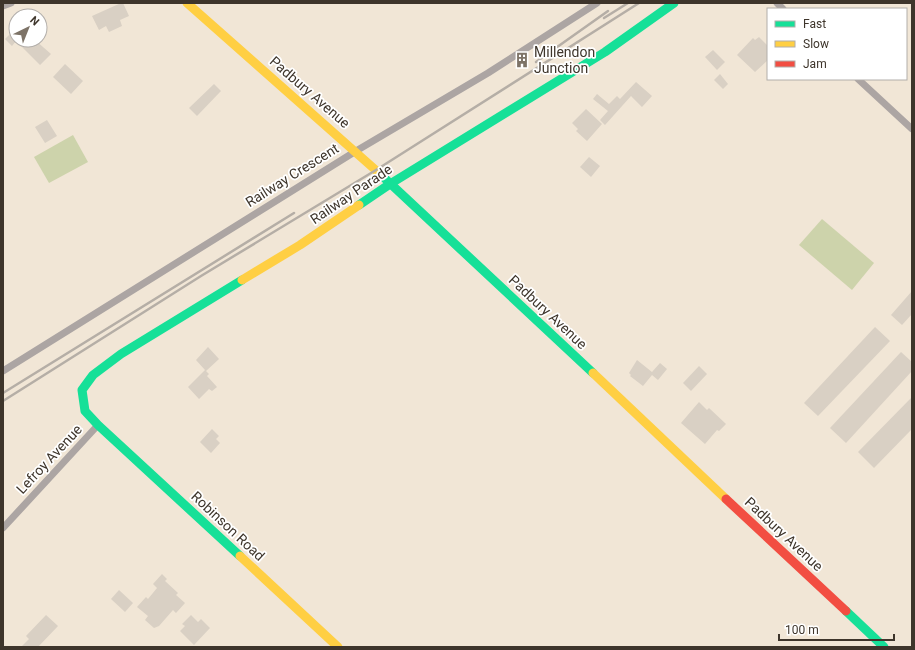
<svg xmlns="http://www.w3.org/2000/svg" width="915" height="650" font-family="Roboto,sans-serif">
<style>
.green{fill:#cdd3ab}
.building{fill:#d9d0c4}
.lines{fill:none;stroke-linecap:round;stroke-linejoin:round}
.street{stroke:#aca5a3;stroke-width:7}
.fast{stroke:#16e098;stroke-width:9}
.slow{stroke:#ffcf43;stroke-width:9}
.jam{stroke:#f24e42;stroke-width:9}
.rail{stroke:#b5aea6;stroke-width:2.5}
.labels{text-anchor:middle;stroke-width:3.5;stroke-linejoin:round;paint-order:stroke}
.poi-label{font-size:14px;fill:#3e352b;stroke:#fff;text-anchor:start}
.street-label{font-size:14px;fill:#3e352b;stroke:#fff}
</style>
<rect width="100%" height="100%" fill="#f1e6d6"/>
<g class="green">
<polygon points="73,135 88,162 49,183 34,157"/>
<polygon points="822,219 874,263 852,290 799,245"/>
</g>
<g class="building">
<polygon points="121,3 123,3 129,16 120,20 122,26 109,32 106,26 99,30 92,16"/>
<polygon points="16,28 16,40 35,40 51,54 40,65 16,41 12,46 5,39"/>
<polygon points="759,37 768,46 768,60 755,72 737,55 753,38 755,40"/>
<polygon points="713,50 725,62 717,70 705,57"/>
<polygon points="65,64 83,81 71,94 53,77"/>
<polygon points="720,74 728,84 723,89 714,80"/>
<polygon points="636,82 652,96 642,107 631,96 605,125 600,120 608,111 593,99 597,94 609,104 617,96 620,99"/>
<polygon points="214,84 221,91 197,116 189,108"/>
<polygon points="586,109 602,124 587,141 576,131 578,129 572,123"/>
<polygon points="47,120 57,136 45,143 35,127"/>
<polygon points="589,157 600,166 591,177 580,167"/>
<polygon points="912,291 912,314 902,325 891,315"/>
<polygon points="875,327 890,341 818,416 804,403"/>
<polygon points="208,347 219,359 206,371 209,374 207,376 217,387 212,391 209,389 199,399 188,387 205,370 196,360"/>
<polygon points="901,352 912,362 912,371 846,443 830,428"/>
<polygon points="637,360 652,372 660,363 667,369 658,380 652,375 643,386 630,376 631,375 629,373"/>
<polygon points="699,366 707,374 691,391 683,383"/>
<polygon points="912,397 912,429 874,468 858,452"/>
<polygon points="699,402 707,410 709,408 726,424 719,431 717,430 705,444 681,423"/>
<polygon points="212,429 219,436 216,439 220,443 211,453 200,442"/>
<polygon points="162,574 167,579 165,581 178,593 176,595 185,603 176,613 173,610 159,626 154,628 145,620 148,616 137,607 146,597 148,599 157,588 153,584"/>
<polygon points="119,590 133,603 125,612 111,599"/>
<polygon points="46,615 58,626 38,647 21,647 29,639 26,636"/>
<polygon points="191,615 198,622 201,619 210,628 194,645 180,631 185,626 182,624"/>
</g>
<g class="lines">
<g class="street">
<polyline points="777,3 783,9"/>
<polyline points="3,6 11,3"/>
<polyline points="858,79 912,129"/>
<polyline points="3,371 356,151 488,73 597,3"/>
<polyline points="3,528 98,425"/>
</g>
<g class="fast">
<polyline points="379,173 593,373"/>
<polyline points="359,205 390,184 605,52 674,3"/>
<polyline points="240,556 98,425 85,411 82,390 93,375 121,354 242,280"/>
<polyline points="846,611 884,647"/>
</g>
<g class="slow">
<polyline points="187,3 379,173"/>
<polyline points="242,280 300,245 359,205"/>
<polyline points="593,373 726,499"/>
<polyline points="240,556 338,647"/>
</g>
<polyline class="jam" points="726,499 846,611"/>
<g class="rail">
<polyline points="604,18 628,3"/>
<polyline points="536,62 608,11"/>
<polyline points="3,393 294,213"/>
<polyline points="3,401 201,276 376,170 639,3"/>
</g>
</g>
<defs>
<symbol id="building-bare" viewBox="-9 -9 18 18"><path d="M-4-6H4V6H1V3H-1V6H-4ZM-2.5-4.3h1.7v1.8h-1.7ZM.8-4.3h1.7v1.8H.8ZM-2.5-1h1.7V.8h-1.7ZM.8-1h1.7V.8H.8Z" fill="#7d7367" stroke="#fff" stroke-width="2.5" paint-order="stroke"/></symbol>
</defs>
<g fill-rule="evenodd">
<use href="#building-bare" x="511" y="49" width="22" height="22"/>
</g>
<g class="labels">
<g class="poi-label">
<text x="534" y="57">Millendon<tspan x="534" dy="16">Junction</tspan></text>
</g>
<g class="street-label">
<text transform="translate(310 92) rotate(41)" y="5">Padbury Avenue</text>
<text transform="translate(292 175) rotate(-32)" y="5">Railway Crescent</text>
<text transform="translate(351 194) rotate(-34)" y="5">Railway Parade</text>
<text transform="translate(548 312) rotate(43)" y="5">Padbury Avenue</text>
<text transform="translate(49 459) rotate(-47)" y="5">Lefroy Avenue</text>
<text transform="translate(228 526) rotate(43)" y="5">Robinson Road</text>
<text transform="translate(784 534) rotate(43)" y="5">Padbury Avenue</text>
</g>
</g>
<rect width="915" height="650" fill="none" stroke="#3e352b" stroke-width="8"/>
<rect x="767" y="8" width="140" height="72" fill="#ffffff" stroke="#b2aeaa"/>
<rect x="775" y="21" width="20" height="6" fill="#16e098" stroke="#b2aeaa"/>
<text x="803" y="28" font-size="12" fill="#3e352b">Fast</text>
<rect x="775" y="41" width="20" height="6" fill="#ffcf43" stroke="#b2aeaa"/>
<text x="803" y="48" font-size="12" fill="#3e352b">Slow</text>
<rect x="775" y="61" width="20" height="6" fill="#f24e42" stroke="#b2aeaa"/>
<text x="803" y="68" font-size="12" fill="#3e352b">Jam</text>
<g transform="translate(28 28) rotate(43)"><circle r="19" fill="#ffffff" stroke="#b2aeaa"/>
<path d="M0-3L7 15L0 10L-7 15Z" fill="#7d7367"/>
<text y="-6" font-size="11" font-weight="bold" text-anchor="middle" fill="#3e352b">N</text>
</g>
<path d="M779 634v6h115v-6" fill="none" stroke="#3e352b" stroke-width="2"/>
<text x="785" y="634" font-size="12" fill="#3e352b" stroke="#ffffff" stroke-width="3" paint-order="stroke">100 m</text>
</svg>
